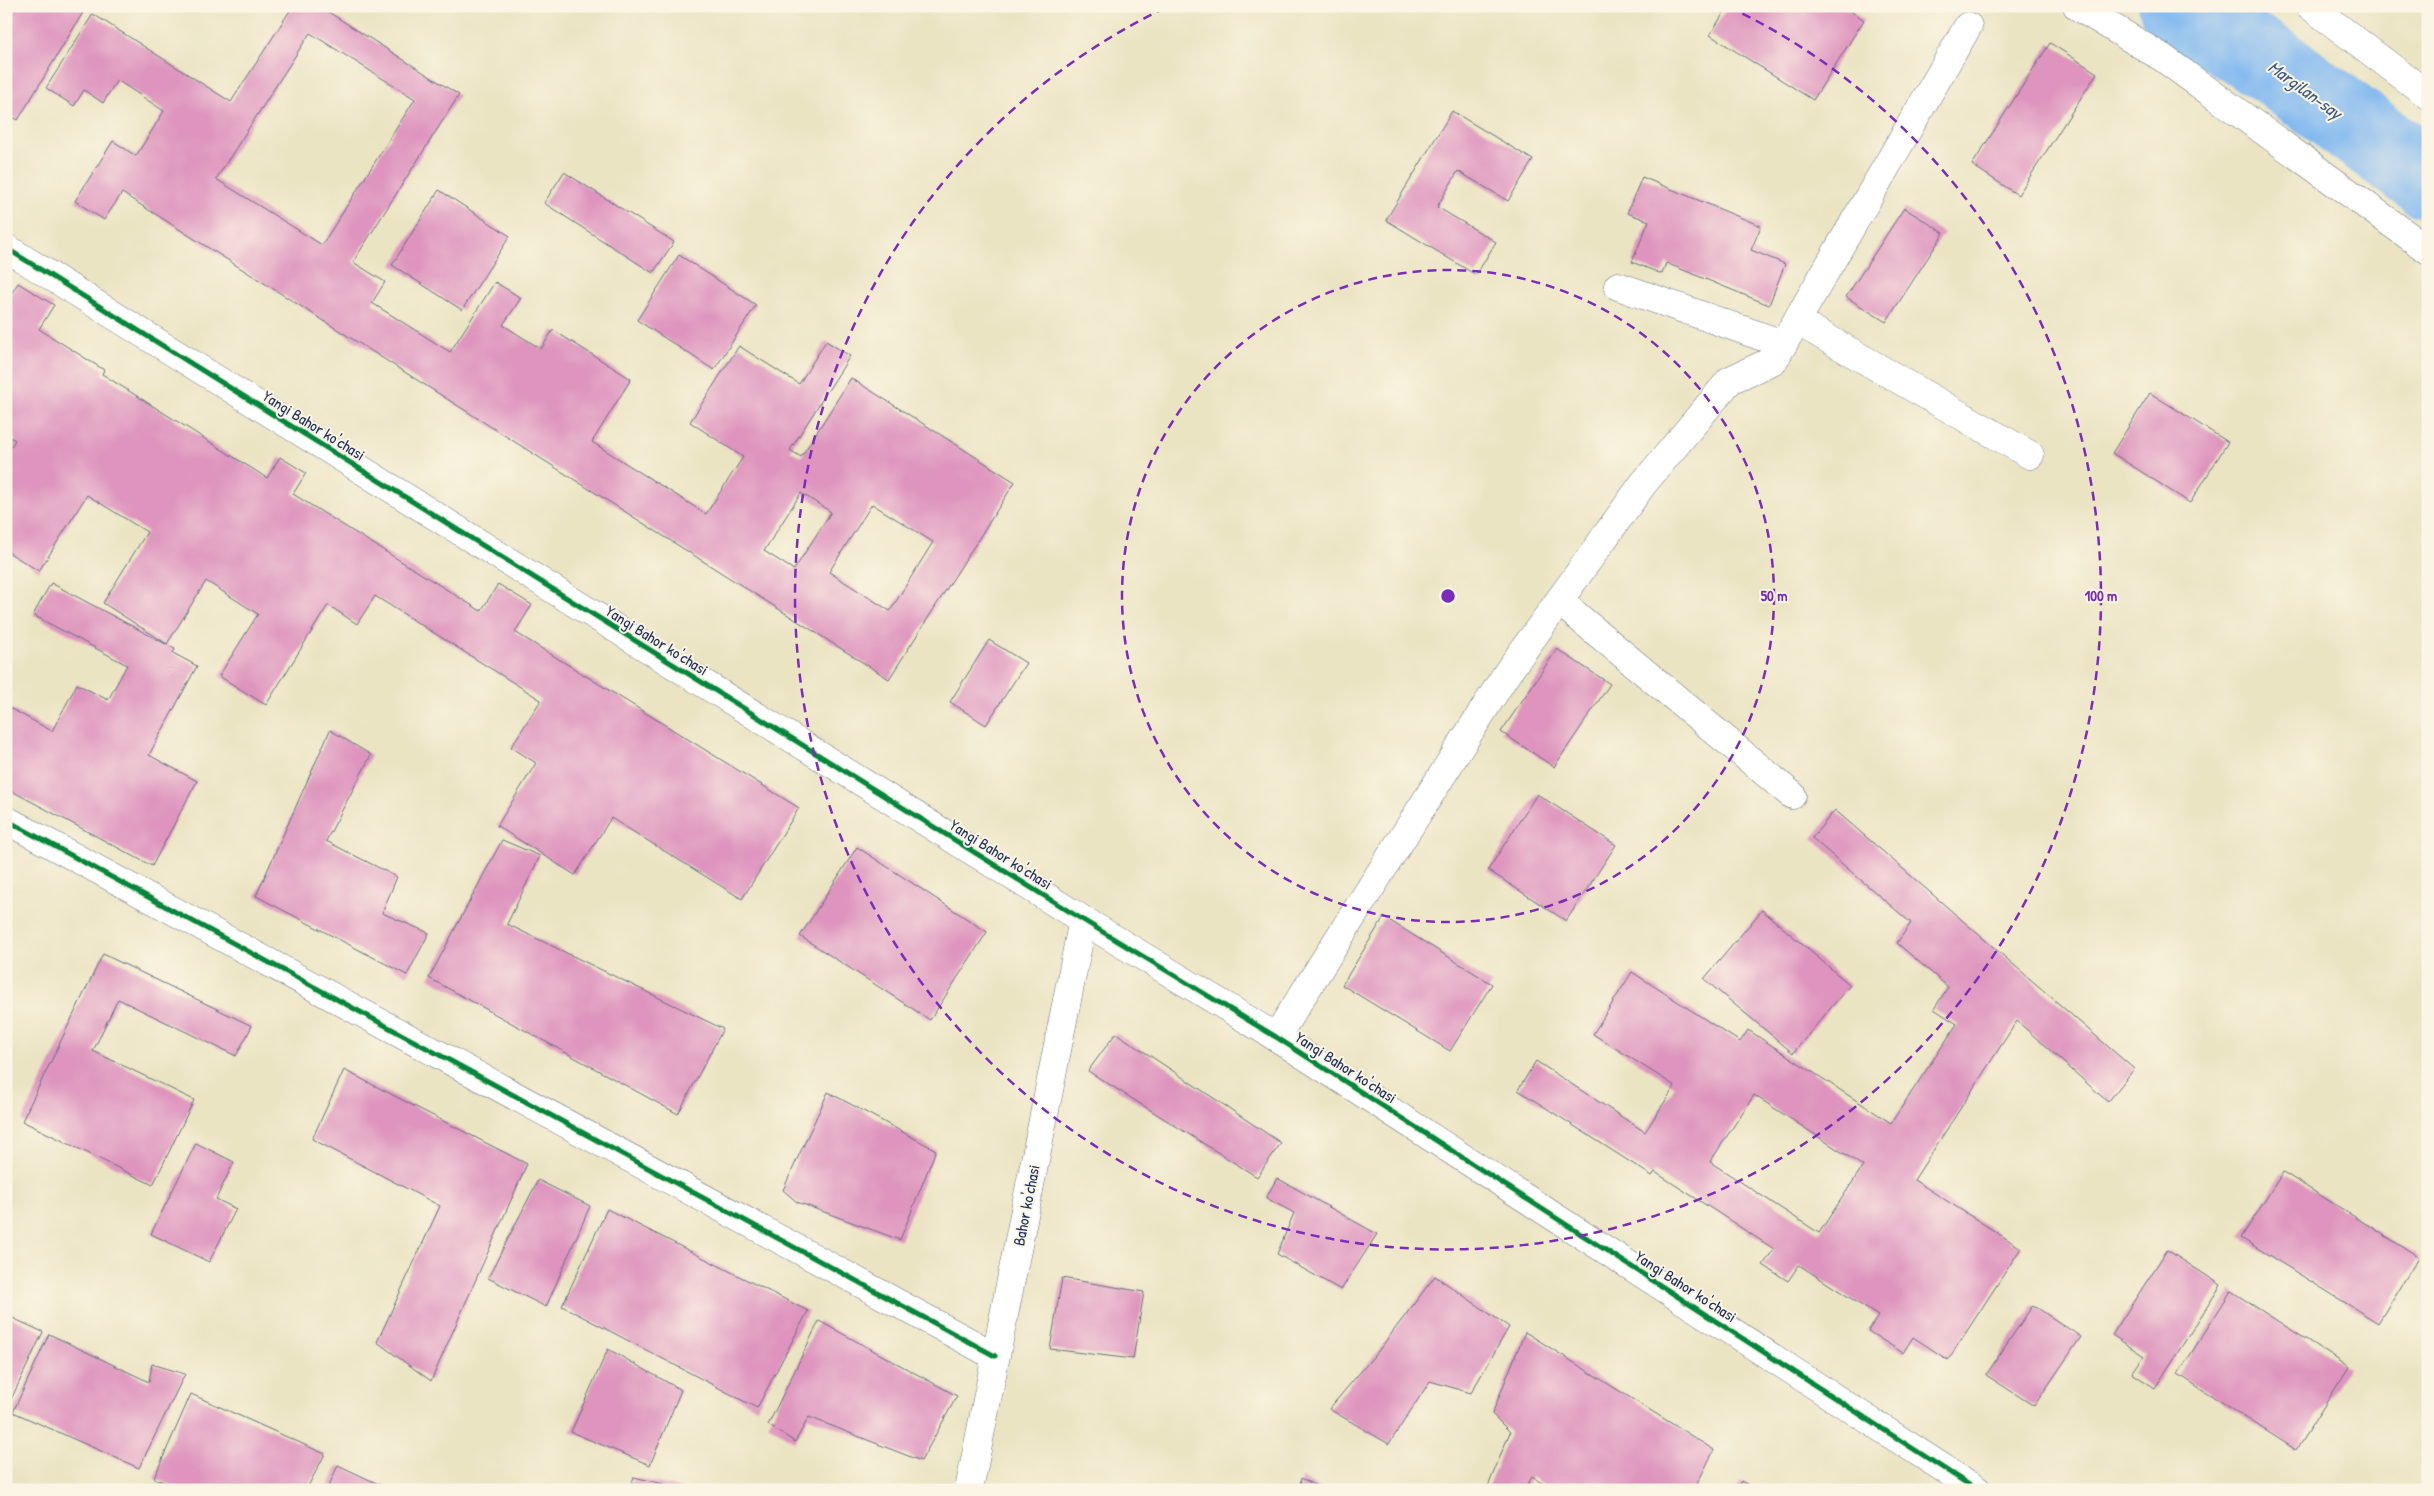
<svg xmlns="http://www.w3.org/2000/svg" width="2434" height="1496" font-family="'Patrick Hand',sans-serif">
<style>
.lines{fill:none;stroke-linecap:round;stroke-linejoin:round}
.river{stroke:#80b8f0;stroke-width:79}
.building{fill:#de94be;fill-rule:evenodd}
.minor-casing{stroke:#646e81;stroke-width:29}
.minor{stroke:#fff;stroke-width:28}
.cycleway-casing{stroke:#fcf5e5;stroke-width:8}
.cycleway{stroke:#00873e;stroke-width:5}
.ring{fill:none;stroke:#7b2cbf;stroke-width:2.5;stroke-dasharray:9 6}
.labels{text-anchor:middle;stroke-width:4;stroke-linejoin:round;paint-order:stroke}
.street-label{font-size:16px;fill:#1b2f5e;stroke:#fcf5e5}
.water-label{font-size:18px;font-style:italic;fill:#39588a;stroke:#fcf5e5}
.centre{fill:#7b2cbf;stroke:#fcf5e5;stroke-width:2.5}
.ring-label{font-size:15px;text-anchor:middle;font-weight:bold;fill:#7b2cbf;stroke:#fcf5e5;stroke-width:4;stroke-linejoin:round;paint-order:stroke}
</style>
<rect width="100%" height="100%" fill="#fcf5e5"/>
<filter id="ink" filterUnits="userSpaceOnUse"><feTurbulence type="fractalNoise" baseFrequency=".02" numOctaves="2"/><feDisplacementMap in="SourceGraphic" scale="10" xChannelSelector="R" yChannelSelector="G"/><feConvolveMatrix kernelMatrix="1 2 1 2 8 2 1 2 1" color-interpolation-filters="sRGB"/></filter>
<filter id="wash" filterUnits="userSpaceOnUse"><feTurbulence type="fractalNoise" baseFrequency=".0096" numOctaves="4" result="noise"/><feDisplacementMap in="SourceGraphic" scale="20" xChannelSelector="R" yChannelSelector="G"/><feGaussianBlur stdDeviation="1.12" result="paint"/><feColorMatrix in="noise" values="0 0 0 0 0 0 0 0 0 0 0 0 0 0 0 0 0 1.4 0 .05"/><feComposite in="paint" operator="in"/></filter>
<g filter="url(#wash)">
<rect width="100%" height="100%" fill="#ebe4c3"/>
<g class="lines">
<polyline class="river" points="2178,6 2275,67 2428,179"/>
</g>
<g id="blocks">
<g class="building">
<polygon points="6,6 87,6 18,120 6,113"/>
<path d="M293,6H319L459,95L353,262L385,282L372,303L450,352L495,282L521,298L503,325L541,349L553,330L631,379L592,442L706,514L743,457L690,422L739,346L799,384L826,341L850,356L790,450L801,457L851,378L1015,482L889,679L122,193L104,220L75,201L113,141L136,156L164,111L117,80L103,103L84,90L74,106L46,88L93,14L231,102ZM310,33L415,99L322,245L216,179ZM801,493L831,512L794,570L764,551ZM872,504L933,542L890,611L829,572Z"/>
<polygon points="1728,6 1843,6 1864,20 1813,100 1710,35"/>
<polygon points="2050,43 2097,73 2018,195 1972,165"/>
<polygon points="1452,111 1533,160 1508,201 1458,171 1437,207 1496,242 1476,275 1386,220"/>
<polygon points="564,172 674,242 653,273 544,203"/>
<polygon points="1642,177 1761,226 1751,250 1785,264 1769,305 1666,263 1662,274 1632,262 1649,221 1627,213"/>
<polygon points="439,190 510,236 462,310 392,265"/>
<polygon points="1904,208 1944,233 1886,322 1846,297"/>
<polygon points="679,255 756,305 714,370 637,320"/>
<polygon points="18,283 54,305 39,329 104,370 102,374 267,478 280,457 306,473 293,494 481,611 498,584 532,605 515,632 799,808 742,899 611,818 575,875 497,826 536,763 511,747 541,700 375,596 357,624 328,605 266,705 219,676 258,614 206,581 167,644 103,603 147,532 87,495 39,571 6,551 6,455 15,440 6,435 6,302"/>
<polygon points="2150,393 2228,442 2190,503 2112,453"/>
<polygon points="51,583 175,649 173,653 197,666 149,755 197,781 152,866 6,788 6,706 52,731 77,684 108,700 127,665 33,615"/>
<polygon points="989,640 1026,663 986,725 950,702"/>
<polygon points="1557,649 1610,684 1554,767 1501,732"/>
<polygon points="330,730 371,755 326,841 397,877 382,913 429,933 407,975 256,896"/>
<polygon points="1537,794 1616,845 1566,921 1488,870"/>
<path d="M1835,810L2134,1069L2108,1102L2017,1021L1914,1180L2021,1248L1948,1360L1913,1337L1903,1353L1868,1331L1878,1316L1799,1265L1788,1281L1763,1265L1774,1249L1655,1172L1652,1176L1518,1090L1536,1061L1645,1132L1675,1086L1593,1034L1632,972L1740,1042L1748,1030L1891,1123L1957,1024L1934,1009L1948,987L1897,943L1911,923L1812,838ZM1754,1095L1863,1166L1819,1233L1710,1162Z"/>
<polygon points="502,840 540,856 507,924 723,1029 678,1114 429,978"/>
<polygon points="857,847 987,932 930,1020 800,936"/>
<polygon points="1762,910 1850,985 1793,1053 1704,979"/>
<polygon points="1384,917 1492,984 1450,1051 1342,985"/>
<polygon points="103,954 252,1026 236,1056 118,999 93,1051 194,1100 153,1185 22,1121"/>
<polygon points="1116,1033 1281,1143 1257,1177 1088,1071"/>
<polygon points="344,1070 527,1164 431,1381 377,1342 440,1206 312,1139"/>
<polygon points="828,1092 936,1150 900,1240 797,1202 783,1190"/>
<polygon points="196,1143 234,1162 216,1199 236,1209 209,1262 151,1234"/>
<polygon points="2283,1172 2419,1257 2378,1323 2241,1238"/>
<polygon points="1277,1178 1377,1234 1341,1290 1277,1254 1294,1213 1266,1198"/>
<polygon points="538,1180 590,1206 546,1307 488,1278"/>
<polygon points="607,1209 808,1311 757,1408 562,1306"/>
<polygon points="2167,1250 2221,1285 2155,1388 2132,1373 2144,1356 2112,1335"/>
<polygon points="1435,1276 1509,1327 1471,1393 1430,1381 1389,1444 1329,1409 1379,1350"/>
<polygon points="1062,1278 1144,1292 1133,1359 1050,1349"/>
<polygon points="2231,1291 2349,1367 2296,1450 2178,1374"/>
<polygon points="2033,1305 2081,1337 2034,1406 1986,1375"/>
<polygon points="6,1315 43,1332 6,1410"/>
<polygon points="819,1321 957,1396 921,1461 809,1417 795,1442 768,1425"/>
<polygon points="1525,1332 1714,1450 1694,1490 1553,1490 1532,1477 1524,1490 1487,1489 1510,1432 1492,1414"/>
<polygon points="49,1334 149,1382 152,1364 185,1374 139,1468 13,1412"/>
<polygon points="608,1349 681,1390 650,1465 571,1432"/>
<polygon points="191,1394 325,1454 306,1490 182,1490 154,1478"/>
<polygon points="338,1465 391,1490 327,1490"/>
<polygon points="634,1477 684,1489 684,1490 629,1490"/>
<polygon points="1301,1478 1324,1490 1300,1490"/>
<polygon points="1741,1481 1757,1490 1736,1490"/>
</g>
</g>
</g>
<g filter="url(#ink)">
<use href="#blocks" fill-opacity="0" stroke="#646e81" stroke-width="1"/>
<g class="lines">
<defs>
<g id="minor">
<polyline points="2077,6 2163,58 2428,250"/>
<polyline points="2310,6 2428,95"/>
<polyline points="6,248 1083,920 1276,1037 1977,1490"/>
<polyline points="1618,286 1783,344"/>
<polyline points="1797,321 2030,455"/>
<polyline points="1559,601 1792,795"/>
<polyline points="6,820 995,1356"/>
<polyline points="1276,1037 1507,673 1643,484 1730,380 1774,360 1968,26"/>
<polyline points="969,1490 1083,920"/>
</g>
</defs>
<use href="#minor" class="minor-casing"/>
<use href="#minor" class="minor"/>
<defs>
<g id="cycleway">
<polyline points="6,248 1083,920 1276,1037 1977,1490"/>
<polyline points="6,820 995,1356"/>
</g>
</defs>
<use href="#cycleway" class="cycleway-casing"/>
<use href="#cycleway" class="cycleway"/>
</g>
</g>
<g class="ring">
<circle cx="1448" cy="596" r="326"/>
<path d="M1729 7A653 653 0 1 1 1167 7"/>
</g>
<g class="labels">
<g class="street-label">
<text transform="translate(314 425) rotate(32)" y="6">Yangi Bahor ko'chasi</text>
<text transform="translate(657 640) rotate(32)" y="6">Yangi Bahor ko'chasi</text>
<text transform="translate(1001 854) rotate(32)" y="6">Yangi Bahor ko'chasi</text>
<text transform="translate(1346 1067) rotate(33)" y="6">Yangi Bahor ko'chasi</text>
<text transform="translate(1026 1205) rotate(-79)" y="6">Bahor ko'chasi</text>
<text transform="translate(1686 1286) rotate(33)" y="6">Yangi Bahor ko'chasi</text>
</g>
<g class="water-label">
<text transform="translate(2305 90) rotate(36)" y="6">Margilan-say</text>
</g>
</g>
<circle cx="1448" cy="596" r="8" class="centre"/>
<g class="ring-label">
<text x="1774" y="601">50 m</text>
<text x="2101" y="601">100 m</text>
</g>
<rect width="2434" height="1496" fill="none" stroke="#fcf5e5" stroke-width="25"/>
</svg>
